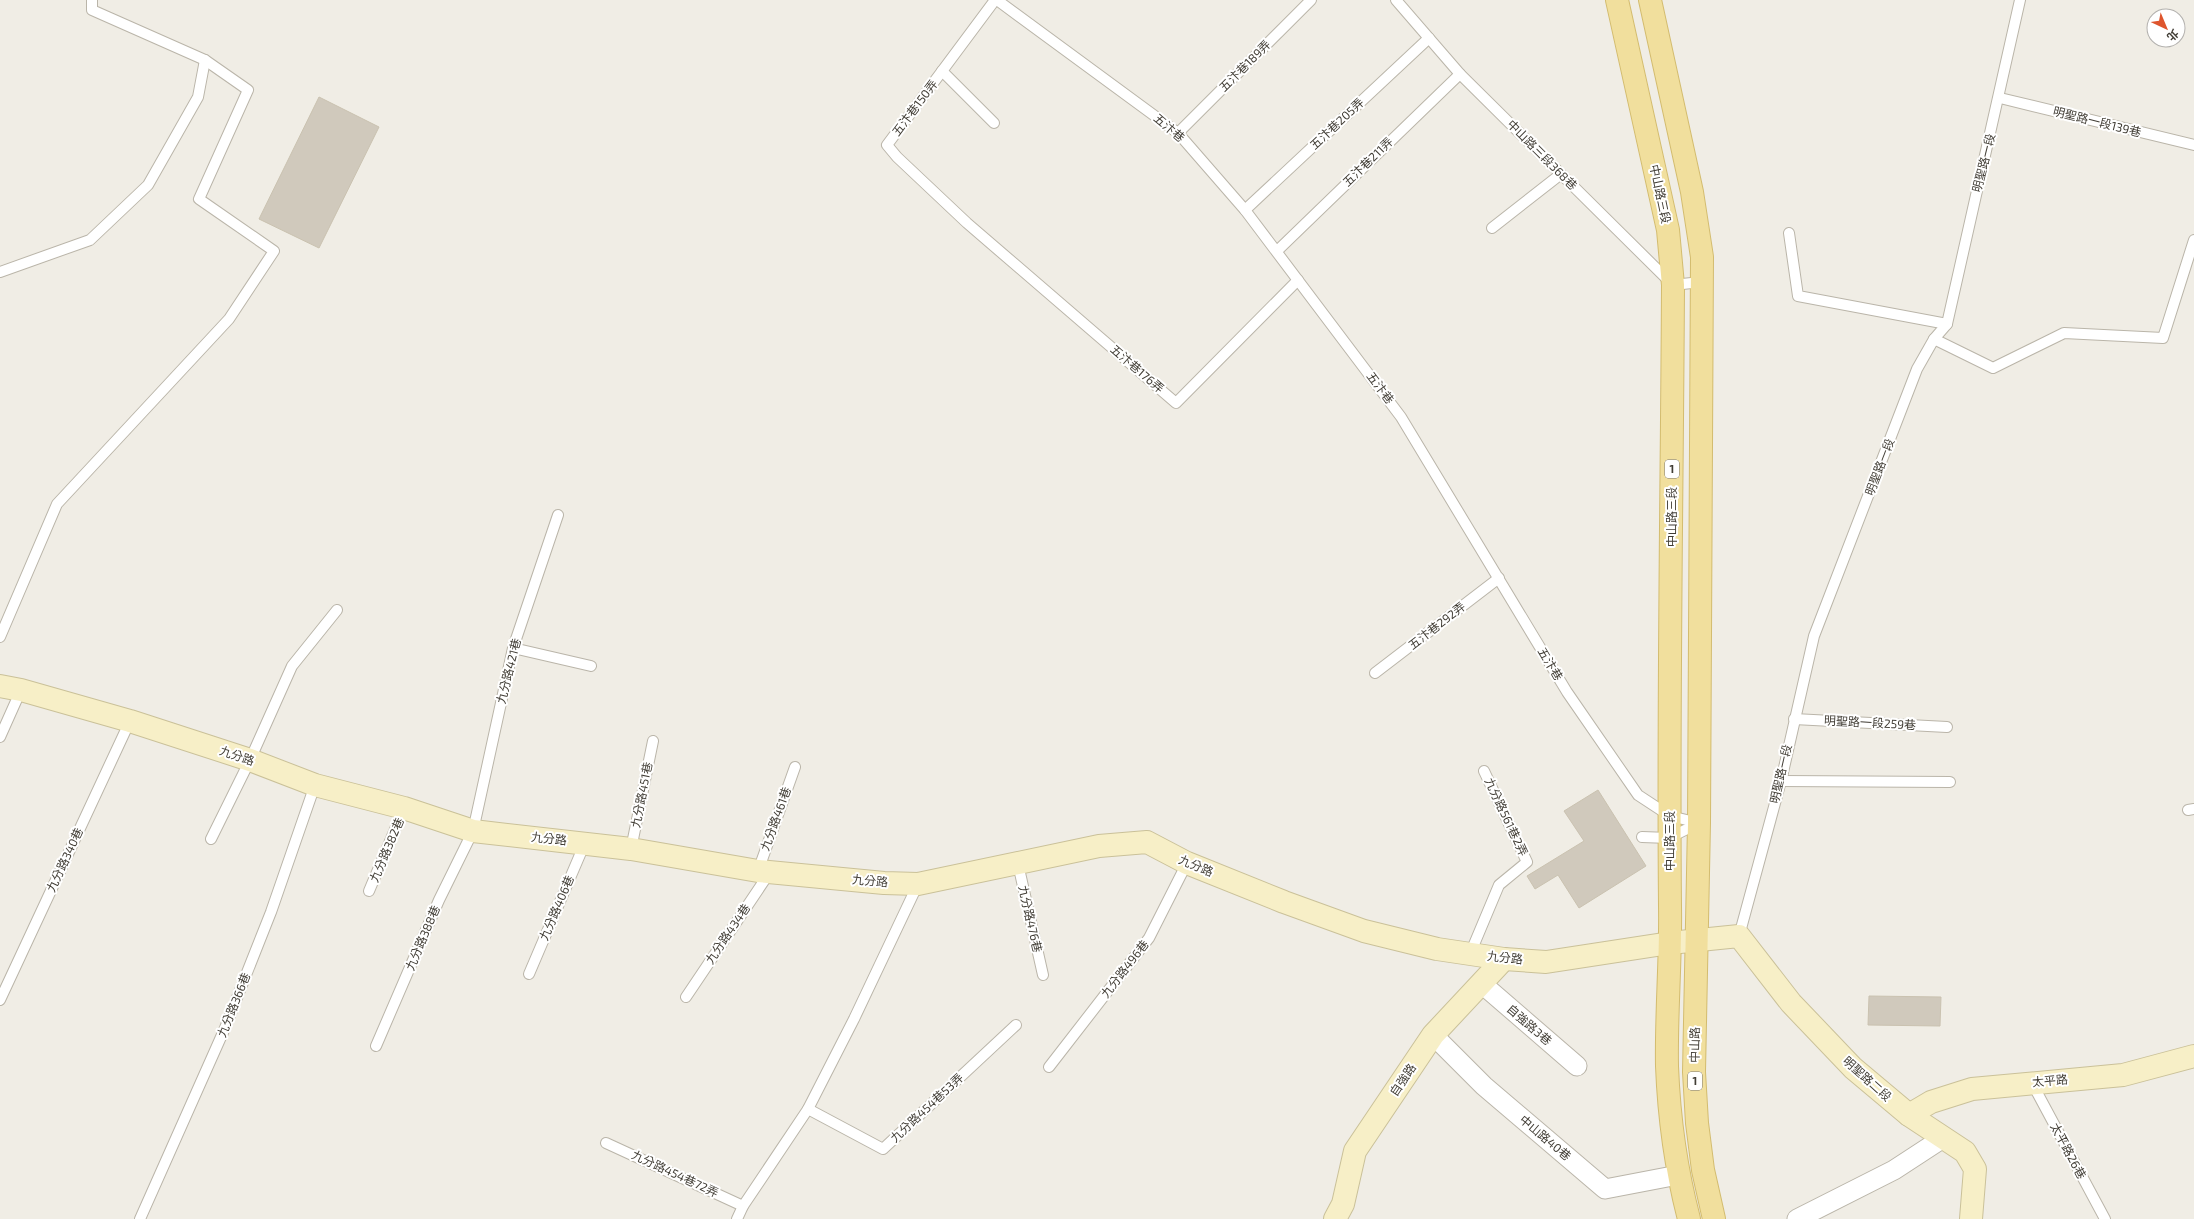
<svg xmlns="http://www.w3.org/2000/svg" width="2194" height="1219" font-family="'Exo 2','Noto Sans TC',sans-serif">
<style>
.building{fill:#d0c9bc;stroke:#cac2b0}
.lines{fill:none;stroke-linecap:round;stroke-linejoin:round}
.lane-casing{stroke:#bab5a9;stroke-width:12}
.street-casing{stroke:#bab5a9;stroke-width:21}
.secondary-casing{stroke:#cac199;stroke-width:24}
.primary-casing{stroke:#d3bc6f;stroke-width:24}
.lane{stroke:#fff;stroke-width:10}
.street{stroke:#fff;stroke-width:19}
.secondary{stroke:#f7efc7;stroke-width:22}
.primary{stroke:#f1df9d;stroke-width:22}
.labels{text-anchor:middle;stroke-width:4;stroke-linejoin:round;paint-order:stroke}
.shield{fill:#fff;stroke:#7a7772;stroke-width:1}
.shield-label{font-size:11px;font-weight:bold;fill:#413d35}
.street-label{font-size:12px;fill:#413d35;stroke:#fff}
</style>
<rect width="100%" height="100%" fill="#f0ede5"/>
<g class="building">
<polygon points="319,97 379,127 319,248 259,219"/>
<polygon points="1598,790 1646,866 1579,908 1558,875 1535,889 1527,876 1584,841 1564,811"/>
<polygon points="1869,996 1941,997 1940,1026 1868,1025"/>
</g>
<g class="lines">
<defs>
<g id="lane">
<polyline points="995,0 887,145 897,157 967,223 1176,403 1298,280"/>
<polyline points="997,0 1178,133 1245,210 1401,417 1567,692 1638,795 1670,816 1699,823"/>
<polyline points="1396,0 1460,74 1673,285 1701,282"/>
<polyline points="942,71 994,123"/>
<polyline points="2000,98 2194,145"/>
<polyline points="1178,133 1311,0"/>
<polyline points="1245,210 1429,38"/>
<polyline points="1492,228 1561,174"/>
<polyline points="1789,233 1798,296 1947,324"/>
<polyline points="1277,251 1460,74"/>
<polyline points="0,272 90,240 148,185 198,97 205,60"/>
<polyline points="1934,339 1993,368 2064,333 2163,338 2194,240"/>
<polyline points="0,637 57,504 229,319 274,251 199,199 248,90 205,60 92,10 92,0"/>
<polyline points="513,648 591,666"/>
<polyline points="1375,673 1499,578"/>
<polyline points="1794,719 1947,727"/>
<polyline points="0,737 21,690"/>
<polyline points="1781,781 1950,782"/>
<polyline points="2188,810 2194,809"/>
<polyline points="1642,837 1669,838 1699,823"/>
<polyline points="211,839 250,760 292,666 337,610"/>
<polyline points="631,849 653,741"/>
<polyline points="1018,864 1043,975"/>
<polyline points="758,871 795,767"/>
<polyline points="369,891 404,808"/>
<polyline points="1739,936 1781,781 1814,636 1917,369 1934,339 1947,324 2020,0"/>
<polyline points="1470,954 1499,885 1527,862 1484,771"/>
<polyline points="529,974 585,843"/>
<polyline points="686,997 770,872"/>
<polyline points="0,1000 130,721"/>
<polyline points="376,1046 439,900 473,831 513,648 558,515"/>
<polyline points="1049,1067 1149,938 1187,863"/>
<polyline points="2032,1083 2105,1219"/>
<polyline points="808,1109 883,1149 1016,1025"/>
<polyline points="606,1143 743,1206"/>
<polyline points="140,1219 225,1028 271,912 315,785"/>
<polyline points="737,1219 743,1206 808,1109 854,1019 918,884"/>
</g>
<g id="street">
<polyline points="1481,983 1577,1066"/>
<polyline points="1433,1035 1484,1086 1605,1189 1678,1175"/>
<polyline points="1797,1219 1894,1170 1943,1138"/>
</g>
<g id="secondary">
<polyline points="0,686 21,690 130,721 250,760 315,785 404,808 473,831 631,849 758,871 884,883 918,884 1099,846 1147,842 1187,863 1284,902 1364,931 1437,949 1504,959 1546,962 1670,943 1739,936 1791,1003 1853,1068 1909,1115 1965,1152 1975,1169 1971,1219"/>
<polyline points="1909,1115 1931,1102 1972,1089 2123,1075 2194,1056"/>
<polyline points="1335,1219 1343,1204 1355,1151 1433,1035 1504,959"/>
</g>
<g id="primary">
<path d="M1617,0L1668,230L1673,285C1672,492 1668,699 1670,906C1671,959 1666,1013 1667,1066C1669,1118 1676,1169 1689,1219"/>
<polyline points="1650,0 1692,192 1702,257 1699,823 1694,1072 1697,1123 1703,1170 1714,1219"/>
</g>
</defs>
<use href="#lane" class="lane-casing"/>
<use href="#street" class="street-casing"/>
<use href="#secondary" class="secondary-casing"/>
<use href="#primary" class="primary-casing"/>
<use href="#lane" class="lane"/>
<use href="#street" class="street"/>
<use href="#secondary" class="secondary"/>
<use href="#primary" class="primary"/>
</g>
<g class="labels">
<g class="shield">
<rect x="1665" y="460" width="14" height="18" rx="3"/>
<rect x="1688" y="1072" width="14" height="18" rx="3"/>
</g>
<g class="shield-label">
<text x="1672" y="473">1</text>
<text x="1695" y="1085">1</text>
</g>
<g class="street-label">
<text transform="translate(1245 66) rotate(-45)" y="4">五汴巷189弄</text>
<text transform="translate(915 108) rotate(-53)" y="4">五汴巷150弄</text>
<text transform="translate(2097 122) rotate(14)" y="4">明聖路一段139巷</text>
<text transform="translate(1337 124) rotate(-43)" y="4">五汴巷205弄</text>
<text transform="translate(1169 128) rotate(40)" y="4">五汴巷</text>
<text transform="translate(1542 155) rotate(45)" y="4">中山路三段368巷</text>
<text transform="translate(1368 162) rotate(-44)" y="4">五汴巷211弄</text>
<text transform="translate(1984 163) rotate(-76)" y="4">明聖路一段</text>
<text transform="translate(1660 194) rotate(78)" y="4">中山路三段</text>
<text transform="translate(1137 369) rotate(41)" y="4">五汴巷176弄</text>
<text transform="translate(1380 388) rotate(53)" y="4">五汴巷</text>
<text transform="translate(1880 467) rotate(-69)" y="4">明聖路一段</text>
<text transform="translate(1672 517) rotate(-90)" y="4">中山路三段</text>
<text transform="translate(1437 626) rotate(-38)" y="4">五汴巷292弄</text>
<text transform="translate(1550 664) rotate(59)" y="4">五汴巷</text>
<text transform="translate(509 671) rotate(-76)" y="4">九分路421巷</text>
<text transform="translate(1870 723) rotate(3)" y="4">明聖路一段259巷</text>
<text transform="translate(237 756) rotate(19)" y="4">九分路</text>
<text transform="translate(1781 774) rotate(-77)" y="4">明聖路一段</text>
<text transform="translate(642 795) rotate(-79)" y="4">九分路451巷</text>
<text transform="translate(1506 817) rotate(65)" y="4">九分路561巷2弄</text>
<text transform="translate(776 819) rotate(-70)" y="4">九分路461巷</text>
<text transform="translate(549 839) rotate(6)" y="4">九分路</text>
<text transform="translate(1670 841) rotate(-90)" y="4">中山路三段</text>
<text transform="translate(387 850) rotate(-67)" y="4">九分路382巷</text>
<text transform="translate(65 860) rotate(-65)" y="4">九分路340巷</text>
<text transform="translate(1196 866) rotate(23)" y="4">九分路</text>
<text transform="translate(870 881) rotate(5)" y="4">九分路</text>
<text transform="translate(557 908) rotate(-67)" y="4">九分路406巷</text>
<text transform="translate(1030 919) rotate(77)" y="4">九分路476巷</text>
<text transform="translate(728 934) rotate(-56)" y="4">九分路434巷</text>
<text transform="translate(423 938) rotate(-67)" y="4">九分路388巷</text>
<text transform="translate(1505 958) rotate(6)" y="4">九分路</text>
<text transform="translate(1125 969) rotate(-52)" y="4">九分路496巷</text>
<text transform="translate(234 1005) rotate(-68)" y="4">九分路366巷</text>
<text transform="translate(1529 1025) rotate(41)" y="4">自強路3巷</text>
<text transform="translate(1695 1045) rotate(-89)" y="4">中山路</text>
<text transform="translate(1867 1079) rotate(42)" y="4">明聖路二段</text>
<text transform="translate(1403 1080) rotate(-56)" y="4">自強路</text>
<text transform="translate(2050 1081) rotate(-5)" y="4">太平路</text>
<text transform="translate(927 1108) rotate(-43)" y="4">九分路454巷53弄</text>
<text transform="translate(1545 1138) rotate(40)" y="4">中山路40巷</text>
<text transform="translate(2068 1151) rotate(62)" y="4">太平路26巷</text>
<text transform="translate(675 1174) rotate(25)" y="4">九分路454巷72弄</text>
</g>
</g>
<g transform="translate(2166 28) rotate(136)"><circle r="19" fill="#ffffff" stroke="#b3b1ae"/>
<path d="M0-3L7 15L0 10L-7 15Z" fill="#de552d"/>
<text y="-6" font-size="11" font-weight="bold" text-anchor="middle" fill="#413d35">北</text>
</g>
</svg>
